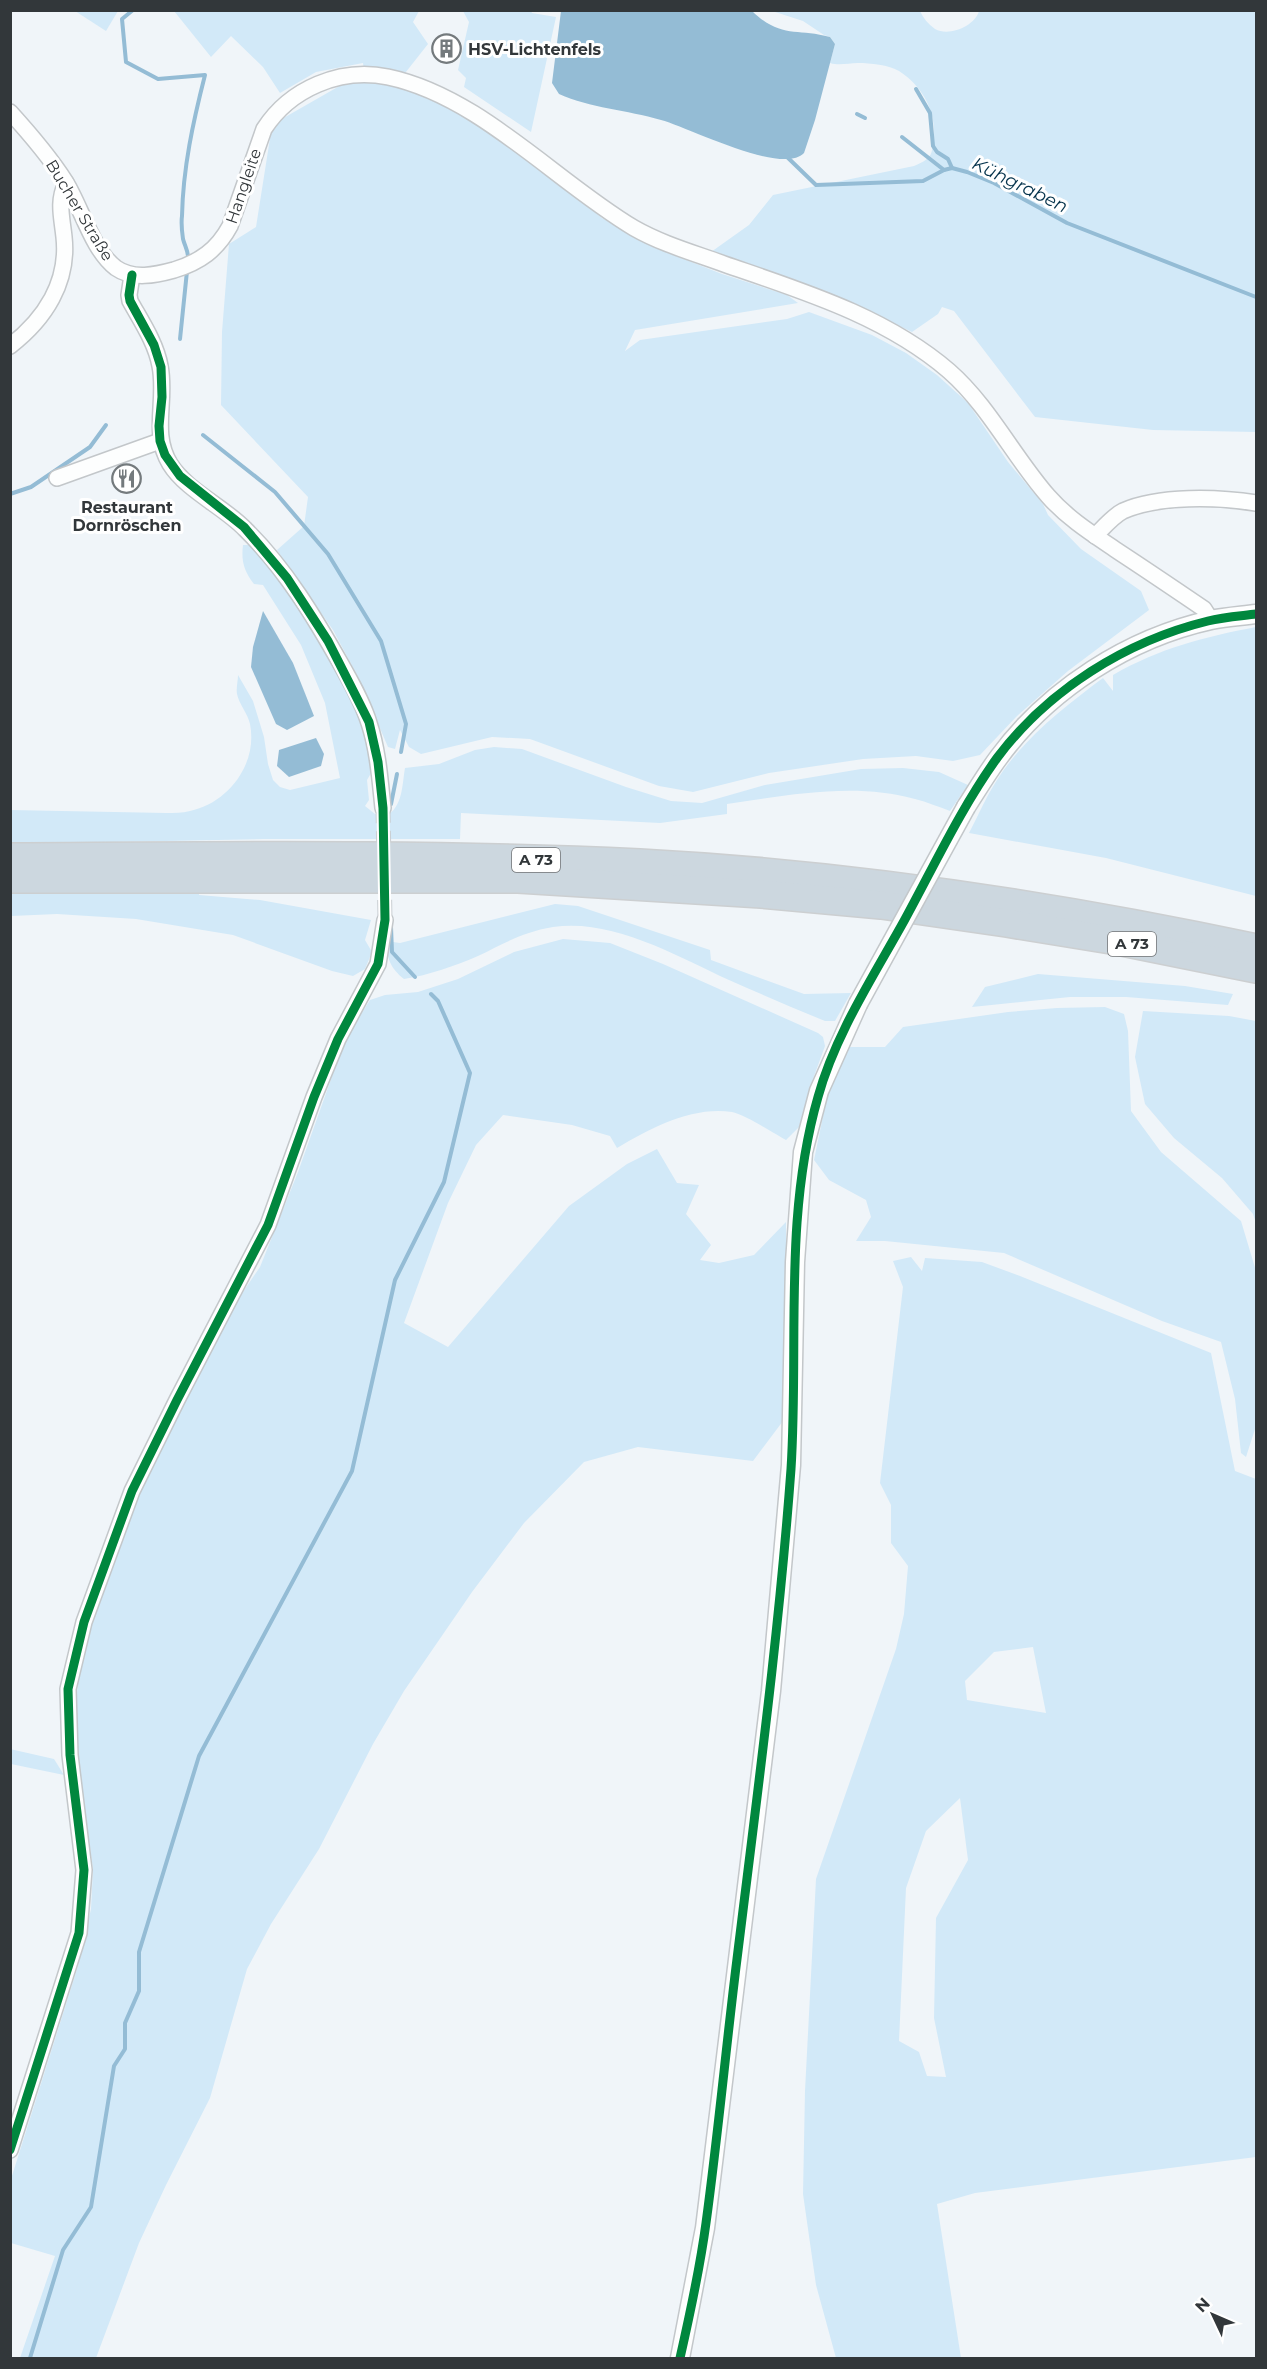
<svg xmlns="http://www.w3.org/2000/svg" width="1267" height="2369" font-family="Montserrat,sans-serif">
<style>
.green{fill:#d2e9f8;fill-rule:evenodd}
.water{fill:#94bcd5}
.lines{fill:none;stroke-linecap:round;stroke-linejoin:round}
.stream{stroke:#94bcd5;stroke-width:4}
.minor-tunnel{stroke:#cacfd3;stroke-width:15;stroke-dasharray:15 8;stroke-linecap:butt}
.minor-casing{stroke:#c3c7ca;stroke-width:18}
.tertiary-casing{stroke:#c3c7ca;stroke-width:21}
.motorway-casing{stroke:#cccfd1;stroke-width:30}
.minor{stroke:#fdfefe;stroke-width:15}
.tertiary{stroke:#fdfefe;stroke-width:18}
.motorway{stroke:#ccd7df;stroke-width:27}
.tertiary-bridge-casing{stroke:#c3c7ca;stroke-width:21;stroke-linecap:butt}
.tertiary-bridge{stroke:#fdfefe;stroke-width:18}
.cycleway-casing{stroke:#fff;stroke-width:13}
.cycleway{stroke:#00873e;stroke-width:9}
.labels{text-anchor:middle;stroke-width:6;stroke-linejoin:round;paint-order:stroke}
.shield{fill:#fff;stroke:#707375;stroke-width:1.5}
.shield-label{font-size:15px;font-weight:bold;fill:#32373a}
.poi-label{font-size:16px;font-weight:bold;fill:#32373a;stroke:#fff;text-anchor:start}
.street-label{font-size:16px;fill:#32373a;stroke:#fff}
.water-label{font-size:18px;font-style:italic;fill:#05334c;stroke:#fff}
</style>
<rect width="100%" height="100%" fill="#f0f5f9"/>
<g class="green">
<polygon points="75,11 118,11 106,31"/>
<polygon points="174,11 419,11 413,22 428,44 402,77 364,71 363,63 316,72 280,93 263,67 231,36 211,57"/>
<polygon points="463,11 531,11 532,13 556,17 531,132 464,87 466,78 458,70 469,22"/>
<path d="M772,11H920C923,18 928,24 935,29C949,37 975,26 979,11H1256V432L1153,430L1035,417L954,311L942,307L938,314L912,332C847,300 780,276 711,252L749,225L773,195L914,166C934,158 932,153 934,134C935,109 921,85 899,71C889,65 870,63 858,63C848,63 840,66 830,63L835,44L830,37L824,35L803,21Z"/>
<polygon points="350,80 382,81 406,89 472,118 551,176 602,218 653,247 722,274 787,295 798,303 635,330 625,351 640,340 787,319 809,312 872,335 906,353 937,375 968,403 1008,462 1043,504 1048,515 1081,549 1141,591 1149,610 1068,671 1017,716 980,755 953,761 916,756 863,759 769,773 693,792 659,786 530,739 492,737 421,754 409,747 400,730 395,749 388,747 358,677 333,630 277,550 304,526 308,497 221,405 222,332 229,244 256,227 271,132 280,120"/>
<path d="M243,545H249L262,556L284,582L342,680L363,720L374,768L367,780L369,800L365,806L375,814L386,816C403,807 402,785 405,768L439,764L475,750L494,747L522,749L626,787L671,801L702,803L765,785L861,769L903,768L939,772L968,785L950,811C939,807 927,802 915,799C855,782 788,795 727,804V814L660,823L461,813L460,839H264L11,844L10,810L166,813C174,813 182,813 190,811C228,803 258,764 250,724C248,714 239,704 237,694C236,688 238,681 238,675L253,701L264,737L268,764L273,780L280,787L290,790L340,778L325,703L301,645L263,585L254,584C244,571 241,561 243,545Z"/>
<path d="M1256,627V896L1106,858L969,833C978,816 986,797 997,780C1023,739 1064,707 1103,678L1113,691V675C1160,648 1204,637 1256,627Z"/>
<polygon points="199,893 199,895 260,900 371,920 365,940 372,952 365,969 353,976 332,971 233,935 136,919 57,914 11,916 11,894"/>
<path d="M555,904L578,906L710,950L711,960L804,994L851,993L835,1021H825C793,1008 761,994 729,980C677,956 612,918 553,927C523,932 505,943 478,956C455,966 429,975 404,979C390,968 387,958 386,941L400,943Z"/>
<path d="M563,939L610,943L663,964L818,1033L823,1037L825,1046L809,1090L799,1127L786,1140C773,1133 744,1114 732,1112C692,1106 651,1128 617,1148L610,1136L572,1125L503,1115L476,1145L448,1203L404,1323L448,1347L569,1206L627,1164L657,1149L677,1183L699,1185L686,1214L711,1245L700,1260L719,1263L754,1255L786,1222V1417L753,1461L638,1447L584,1462L524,1523L472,1592L404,1691L373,1744L319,1849L271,1924L247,1969L210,2098L166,2185L139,2243L96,2358H20L55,2256L11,2243V2179L78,1966L91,1909L93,1869L80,1773L75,1711L81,1655L122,1534L150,1466L232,1308L260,1267L298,1172L340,1054L349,1033L370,1000L385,995L418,992L458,979L514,952Z"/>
<polygon points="1038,974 1185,986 1233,994 1228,1005 1126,997 1070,997 972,1007 985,987"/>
<polygon points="1105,1007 1124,1014 1128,1031 1131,1111 1161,1152 1241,1221 1256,1271 1256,1426 1246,1457 1241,1453 1235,1399 1221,1342 1162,1321 1004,1253 885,1241 856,1241 871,1217 866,1200 829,1180 814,1160 827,1097 847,1047 885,1047 903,1027 1008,1012 1057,1008"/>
<polygon points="1143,1011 1229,1016 1256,1021 1256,1223 1253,1214 1222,1178 1174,1138 1145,1104 1135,1057"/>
<path d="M911,1257L922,1271L925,1258L982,1262L1020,1276L1211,1353L1235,1471L1256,1479V2157L975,2193L937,2204L961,2358H836L816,2285L803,2194L805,2091L816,1879L896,1649L904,1614L908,1566L891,1543V1505L880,1483L903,1287L893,1261ZM1033,1647L1046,1713L967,1700L965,1681L994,1652ZM960,1798L968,1860L936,1918L934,2018L946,2077L927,2076L919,2052L899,2041L906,1888L926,1831Z"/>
<polygon points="10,1749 54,1759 64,1775 11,1764"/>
</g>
<g class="water">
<path d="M561,11H752C781,39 797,28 830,37L835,44L815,120L804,153C782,176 688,127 661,120C627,110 590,108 559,94L552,83Z"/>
<polygon points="263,611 293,663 314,716 287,730 276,724 251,667 253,647"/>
<polygon points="316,738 324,754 321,766 289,777 277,766 279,750"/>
</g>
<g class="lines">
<g class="stream">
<path d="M133,10L122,19L126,62L158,79L205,75C193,122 183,168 182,216C181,223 182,232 183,239C185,247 189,251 188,261"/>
<polyline points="916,89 930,113 933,146 937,152 948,159 952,168"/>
<polyline points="857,114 865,118"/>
<polyline points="902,137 944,170"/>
<polyline points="785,155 816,185 923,181 944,170 952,168 967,172 994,183 1067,223 1256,297"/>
<polyline points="180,339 187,271"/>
<polyline points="203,435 275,492 328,554 381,641 406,724 401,752"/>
<polyline points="10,494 31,487 90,447 106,425"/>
<polyline points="391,804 397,774"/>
<polyline points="391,927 392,952 415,977"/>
<polyline points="30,2358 63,2250 91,2207 114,2066 125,2049 125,2023 139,1991 139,1952 199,1756 352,1471 395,1280 444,1182 470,1073 438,1001 431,994"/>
</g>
<polyline class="minor-tunnel" points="383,808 385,920"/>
<defs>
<g id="minor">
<path d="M10,112C30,134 49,156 65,181C81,206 92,250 116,268C133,280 156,275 174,270C200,262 217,250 230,226L264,129C290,89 340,67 388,77C479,96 555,181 634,228C662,244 694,253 724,264C802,291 885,316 949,371C989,406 1013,456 1048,496C1068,519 1094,535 1119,552C1148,571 1176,590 1204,609L1211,620"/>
<path d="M132,275L129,295L130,301C141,321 156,343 160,366C167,400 151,433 170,464C186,490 224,507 245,529C285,568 315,618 342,666C352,684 363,703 369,723C378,750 380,780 383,808"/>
<path d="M10,346C45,319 69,282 64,237C62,217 57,202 66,183"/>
<polyline points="57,478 160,441"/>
<path d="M1095,536C1103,528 1113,516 1123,511C1159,495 1218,497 1256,503"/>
<polyline points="10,2150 79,1933 84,1870 70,1755 68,1689 84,1622 132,1491 177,1400 268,1225 314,1097 338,1039 378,964 385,920"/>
</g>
<g id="tertiary">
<path d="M966,807C977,790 987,773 999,757C1049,689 1129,638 1211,620C1226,617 1241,616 1256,614"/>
<polyline points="680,2358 705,2228 771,1691 791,1465 795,1262 803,1152 819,1091 858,1004"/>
</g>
<g id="motorway">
<path d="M10,857C220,856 431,853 640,863C847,874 1054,905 1256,948"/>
<polyline points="10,879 518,879 761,894 881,905 1006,923 1117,941 1256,969"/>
</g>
</defs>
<use href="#minor" class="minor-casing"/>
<use href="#tertiary" class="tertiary-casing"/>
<use href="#motorway" class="motorway-casing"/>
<use href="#minor" class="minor"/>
<use href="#tertiary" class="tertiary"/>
<use href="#motorway" class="motorway"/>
<defs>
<polyline id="tertiary-bridge" points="858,1004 966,807"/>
</defs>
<use href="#tertiary-bridge" class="tertiary-bridge-casing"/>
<use href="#tertiary-bridge" class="tertiary-bridge"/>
<defs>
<g id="cycleway">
<polyline points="10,2150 79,1933 84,1870 70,1755 68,1689 84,1622 132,1491 177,1400 268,1225 314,1097 338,1039 378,964 385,920 383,808 378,762 369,722 328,641 287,578 244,527 180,476 165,455 160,441 159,426 162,397 161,367 154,345 130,301 129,295 132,275"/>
<path d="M680,2358C690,2314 700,2268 706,2223C718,2135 726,2047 737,1959C757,1796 779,1633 791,1469C799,1345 783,1218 818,1097C835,1035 873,977 904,921C934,866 961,808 997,758C1048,690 1126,641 1208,621C1223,617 1240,616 1256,614"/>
</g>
</defs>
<use href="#cycleway" class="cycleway-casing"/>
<use href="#cycleway" class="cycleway"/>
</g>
<defs>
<symbol id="building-ring" viewBox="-11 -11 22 22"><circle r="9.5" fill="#fff" stroke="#747a7d" stroke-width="1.5"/><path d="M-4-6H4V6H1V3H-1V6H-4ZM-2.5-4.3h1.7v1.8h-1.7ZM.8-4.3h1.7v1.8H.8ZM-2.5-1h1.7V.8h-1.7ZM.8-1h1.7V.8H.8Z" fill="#747a7d"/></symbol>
<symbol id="restaurant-ring" viewBox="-11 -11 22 22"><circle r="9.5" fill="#fff" stroke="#747a7d" stroke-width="1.5"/><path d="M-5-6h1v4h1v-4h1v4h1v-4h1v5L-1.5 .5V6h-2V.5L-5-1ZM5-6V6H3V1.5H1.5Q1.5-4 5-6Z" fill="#747a7d"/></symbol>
</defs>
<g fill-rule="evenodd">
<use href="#building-ring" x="430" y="32" width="33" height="33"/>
<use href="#restaurant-ring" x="110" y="462" width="33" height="33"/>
</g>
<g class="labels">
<g class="shield">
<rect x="512" y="848" width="48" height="24" rx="4.5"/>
<rect x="1108" y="932" width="48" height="24" rx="4.5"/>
</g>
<g class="shield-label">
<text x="536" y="865">A 73</text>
<text x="1132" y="949">A 73</text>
</g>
<g class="poi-label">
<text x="468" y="55">HSV-Lichtenfels</text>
<text x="127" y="513" text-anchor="middle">Restaurant<tspan x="127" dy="18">Dornröschen</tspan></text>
</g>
<g class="street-label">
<text transform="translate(243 186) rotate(-71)" y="6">Hangleite</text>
<text transform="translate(80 210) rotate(59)" y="6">Bucher Straße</text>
</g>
<g class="water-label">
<text transform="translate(1020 185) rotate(26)" y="6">Kühgraben</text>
</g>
</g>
<rect width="1267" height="2369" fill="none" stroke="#32373a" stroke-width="24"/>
<g transform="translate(1213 2315) rotate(314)" stroke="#ffffff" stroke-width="4.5" paint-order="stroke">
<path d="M0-4.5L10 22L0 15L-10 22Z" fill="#32373a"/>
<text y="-9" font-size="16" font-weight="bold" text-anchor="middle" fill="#32373a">N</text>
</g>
</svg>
